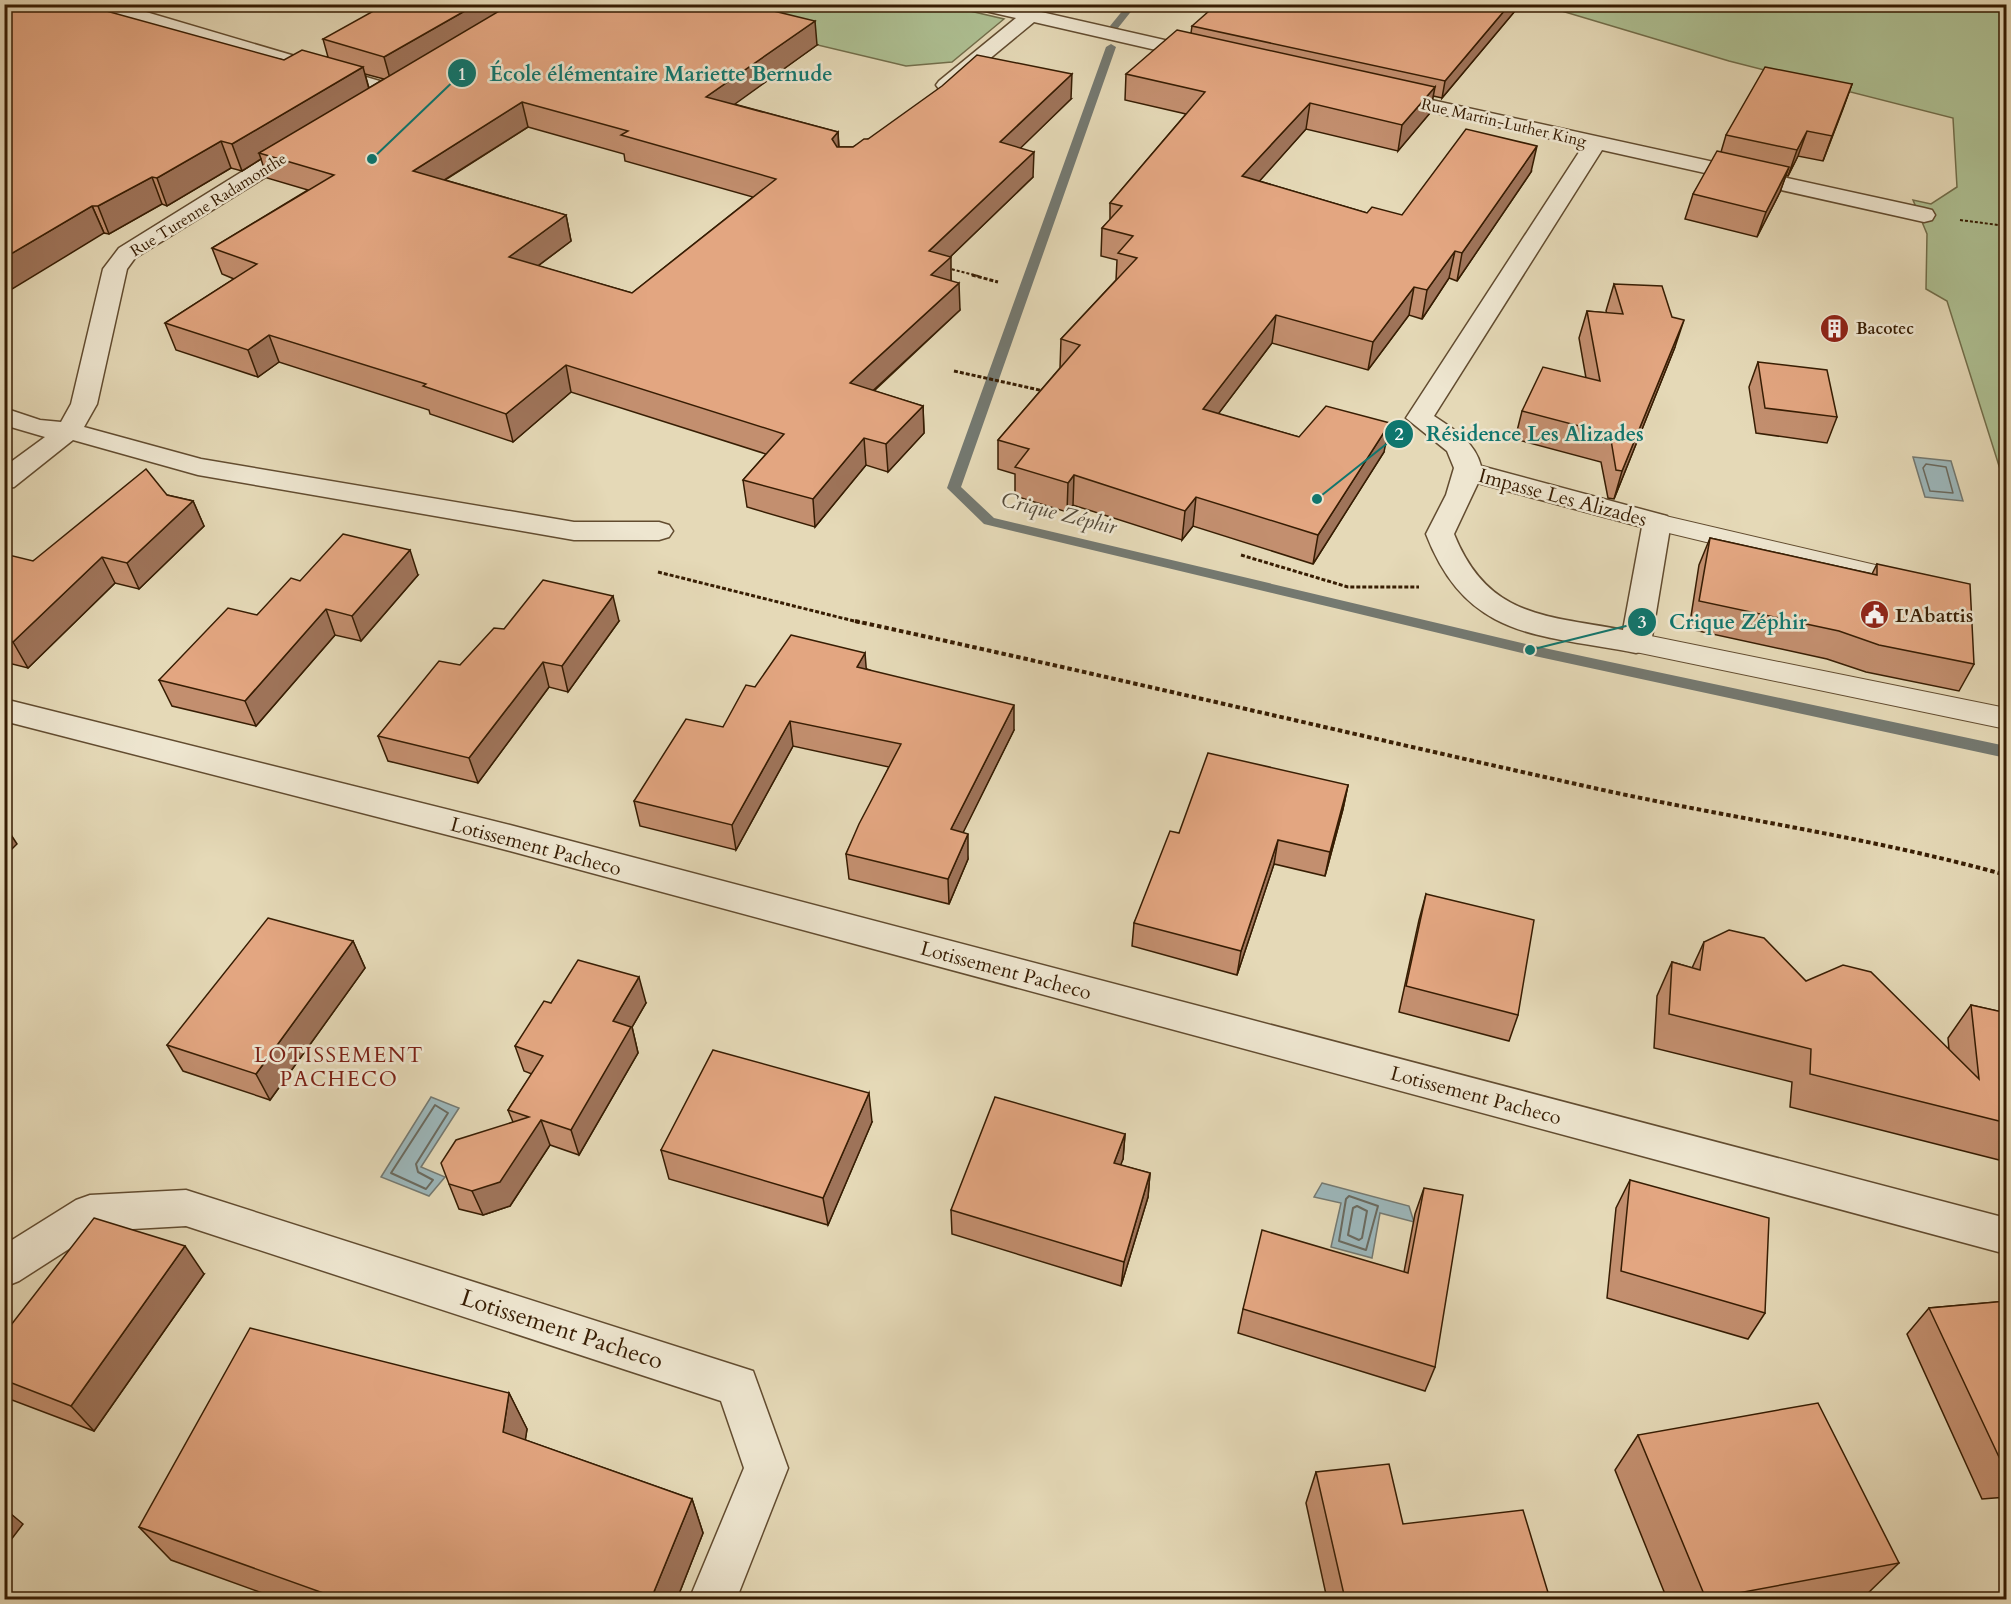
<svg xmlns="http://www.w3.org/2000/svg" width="2011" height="1604" font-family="Cardo,serif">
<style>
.green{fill:#aec093;stroke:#726e4b;stroke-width:1.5}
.water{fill:#9cb7bb;stroke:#747971;stroke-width:1.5}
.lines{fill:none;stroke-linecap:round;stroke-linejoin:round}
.shore-far1{stroke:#6a6a5f;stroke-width:1.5}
.shore{stroke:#6a6a5f;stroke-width:2}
.stream{fill:#747971;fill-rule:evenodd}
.lane-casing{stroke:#624c30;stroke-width:2}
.street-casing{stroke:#624c30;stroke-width:3}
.path-far2{stroke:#371d03;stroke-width:2;stroke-dasharray:3 2;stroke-linecap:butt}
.path-far1{stroke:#371d03;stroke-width:3;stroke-dasharray:4 2;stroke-linecap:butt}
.path{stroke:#371d03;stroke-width:4;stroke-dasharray:4.5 3;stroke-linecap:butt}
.lane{fill:#eee6d0;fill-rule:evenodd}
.street{fill:#eee6d0;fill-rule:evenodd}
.wall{fill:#c38f6f;stroke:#371d03;stroke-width:1.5;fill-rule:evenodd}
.shaded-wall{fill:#9f745a;stroke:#371d03;stroke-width:1.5}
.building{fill:#e3a681;stroke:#371d03;stroke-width:1.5;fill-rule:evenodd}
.labels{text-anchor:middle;stroke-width:5;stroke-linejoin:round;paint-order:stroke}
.far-street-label{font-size:16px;fill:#371d03;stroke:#eee6d0}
.far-poi-label{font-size:16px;font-weight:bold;fill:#371d03;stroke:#eee6d0;text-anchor:start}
.street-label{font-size:20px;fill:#371d03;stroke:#eee6d0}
.poi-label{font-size:20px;font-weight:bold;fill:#371d03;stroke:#eee6d0;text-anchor:start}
.water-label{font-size:21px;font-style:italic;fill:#554b3a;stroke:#eee6d0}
.neighbourhood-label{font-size:21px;letter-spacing:1.5px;fill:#7a1f14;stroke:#eee6d0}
.near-street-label{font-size:24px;fill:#371d03;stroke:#eee6d0}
.leader{fill:none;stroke:#0f766e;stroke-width:2}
.callout-dot{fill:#0f766e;stroke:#eee6d0;stroke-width:2}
.mark-label{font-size:18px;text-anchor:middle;font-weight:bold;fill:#fff}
.callout-label{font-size:21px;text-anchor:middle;font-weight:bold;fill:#0f766e;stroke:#eee6d0;stroke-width:5;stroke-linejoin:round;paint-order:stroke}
</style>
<rect width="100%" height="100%" fill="#e5d9b7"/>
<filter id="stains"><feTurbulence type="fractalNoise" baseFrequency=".00333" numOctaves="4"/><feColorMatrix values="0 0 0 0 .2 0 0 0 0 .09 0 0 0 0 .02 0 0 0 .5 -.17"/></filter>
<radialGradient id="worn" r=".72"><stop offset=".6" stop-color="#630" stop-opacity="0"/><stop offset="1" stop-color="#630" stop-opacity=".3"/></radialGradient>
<g class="green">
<polygon points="940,4 1004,19 952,62 906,66 650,5"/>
<polygon points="1519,5 2006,5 2006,488 1947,301 1926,289 1927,234 1913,200 1931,204 1957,187 1953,118 1729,61 1555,9"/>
</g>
<g class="water">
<polygon points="1913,457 1951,461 1963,501 1925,497"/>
<polygon points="431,1097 459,1108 421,1167 445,1177 429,1196 381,1177"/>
<polygon points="1322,1183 1409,1206 1414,1222 1380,1213 1372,1258 1331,1247 1341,1203 1314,1197"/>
</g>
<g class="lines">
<polygon class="shore-far1" points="1926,464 1946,467 1953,493 1930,491 1923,468"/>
<g class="shore">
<polygon points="435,1105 448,1113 416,1164 418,1172 433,1180 426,1189 391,1173"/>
<polygon points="1349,1196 1378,1206 1366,1250 1339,1241 1346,1199"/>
<polygon points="1357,1206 1367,1211 1362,1238 1359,1240 1348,1235 1353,1208"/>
</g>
<g class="stream">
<polygon points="1128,4 1137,4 1118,28 1112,28 1110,26"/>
<polygon points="1111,44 1116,47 961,487 994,518 1530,645 2006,746 2006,758 1530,655 984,524 947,488 1106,47"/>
</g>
<defs>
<g id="lane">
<polygon points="1657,514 1914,574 1924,577 1928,583 1924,589 1914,592 1648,528 1644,522 1648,516"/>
<polygon points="1636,633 2006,708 2006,729 1626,650 1622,643 1626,636"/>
</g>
<g id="street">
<polygon points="81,4 119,4 400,87 403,91 400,95 386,95 83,8"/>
<polygon points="970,4 1006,4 1204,49 1211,51 1214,55 1211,59 1204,61 1034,22 953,89 939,89 936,85 939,81 1016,18 972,8"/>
<path d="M1386,90L1924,208L1932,210L1935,215L1932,220L1924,222L1602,150L1434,416C1454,429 1475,442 1481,466L1667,516L1671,522L1651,643L1647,650L1636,653C1539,634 1467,640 1426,534L1446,495L1454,468L1447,451L1406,418L1583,146L1379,100L1376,96L1379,92ZM1478,483L1642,527L1623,630C1545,615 1488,618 1454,534Z"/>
<polygon points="301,139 309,140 312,145 309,150 135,258 127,269 97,404 84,427 201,459 574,522 659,522 669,525 673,531 669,537 659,540 574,540 198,475 73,440 14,487 4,489 4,467 45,437 4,425 4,408 40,420 61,422 71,404 103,269 119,248 293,140"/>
<polygon points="4,699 510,825 2006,1218 2006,1254 510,851 4,721"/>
<polygon points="186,1190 753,1371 788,1468 736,1600 689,1600 744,1468 721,1401 186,1226 97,1231 19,1281 4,1287 4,1245 76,1200 90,1195"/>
</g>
</defs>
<use href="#lane" class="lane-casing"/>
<use href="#street" class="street-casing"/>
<g class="path-far2">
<polyline points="1960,220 2006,226"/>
<polyline points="947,268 978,276"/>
</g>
<g class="path-far1">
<polyline points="972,275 998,282"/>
<polyline points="954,371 1044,391"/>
<polyline points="1241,555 1348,587 1419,587"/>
<polyline points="658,572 862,623"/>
</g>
<path class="path" d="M855,621C1108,676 1359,736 1612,792C1743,820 1877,839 2006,875"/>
<use href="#lane" class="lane"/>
<use href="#street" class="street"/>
</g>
<g class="wall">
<path d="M4,4L284,60L328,57L323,39L817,45L734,104L838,132L839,147H853L868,139L1071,99L1020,148L1033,177L950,257L951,281L960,310L874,391L923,406L924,433L888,472L866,465L815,527L747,507L743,480L766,454L571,392L513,442L430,414L429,410L279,362L258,377L176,350L165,323L234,279L222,274L212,248L308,190L267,178L261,159L242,171L231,168L167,206L162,204L109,234L104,233ZM365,74L384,79L369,88ZM528,127L624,154L625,161L753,197L632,293L538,266L571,241L566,215L445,180Z"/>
<polygon points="1446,10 1515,11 1442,98 1433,96 1430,113 1398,151 1306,129 1259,181 1367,213 1402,215 1531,172 1457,281 1449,278 1422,319 1409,315 1368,370 1272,343 1218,414 1299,437 1384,452 1313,564 1193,526 1182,540 1073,505 1067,512 1015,496 1015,474 998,469 998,440 1060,368 1061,339 1116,280 1117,260 1101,256 1102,228 1110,220 1110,203 1186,114 1125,100 1126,74 1191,33 1192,26"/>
<polygon points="1852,84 1823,161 1798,156 1788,176 1786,175 1780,192 1757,237 1685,219 1693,194 1721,152 1726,135"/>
<polygon points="1614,284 1675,347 1614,499 1608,498 1601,462 1515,439 1522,411 1586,378 1579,338 1587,311 1607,313 1606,311"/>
<polygon points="1758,362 1837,417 1827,443 1756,433 1749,387"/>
<polygon points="167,495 193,501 204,526 139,589 115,583 28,668 4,662 4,559 33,561"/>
<polygon points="1710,538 1872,574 1877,564 1974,664 1959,691 1866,672 1827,659 1689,629 1699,565"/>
<polygon points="418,575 361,641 335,635 256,726 172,706 159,680 257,615 300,581"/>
<polygon points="619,621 568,692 549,687 478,783 388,761 378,736 460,665 504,629"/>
<polygon points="867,669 1014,730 963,832 968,859 949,904 849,879 846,854 889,767 793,746 736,850 640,826 634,801 723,727 755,687"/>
<polygon points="1348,785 1343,809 1325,876 1274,864 1237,975 1132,946 1134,923 1179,833"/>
<polygon points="1426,894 1518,1015 1509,1041 1399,1012 1419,920"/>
<polygon points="353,941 365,968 270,1100 183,1071 167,1045"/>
<polygon points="1704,942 1806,981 1949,1050 1948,1038 1971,1005 2007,1013 2007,1162 1790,1107 1792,1082 1654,1048 1657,996 1672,962 1692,968"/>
<polygon points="551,1003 646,1003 632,1027 638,1053 579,1155 550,1145 510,1206 483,1215 459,1209 449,1184 513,1122 508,1110 532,1074 524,1071 515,1046"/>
<polygon points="872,1122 828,1225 669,1179 661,1150"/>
<polygon points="1125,1134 1123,1159 1120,1165 1150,1173 1148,1197 1121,1286 952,1234 951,1210"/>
<polygon points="1630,1180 1765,1313 1748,1339 1607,1298 1616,1208"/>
<polygon points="1424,1188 1435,1367 1425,1391 1238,1333 1243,1309 1404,1272 1415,1214"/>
<polygon points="204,1274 94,1431 4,1397 4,1334"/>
<polygon points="2007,1301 2007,1497 1982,1499 1907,1334 1929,1308"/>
<polygon points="509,1393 527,1429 525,1440 692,1499 703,1533 677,1599 279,1599 171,1560 139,1527"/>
<polygon points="1638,1435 1899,1563 1865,1596 1844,1599 1667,1599 1615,1470"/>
<polygon points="1316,1472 1403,1524 1550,1599 1327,1599 1306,1503"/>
</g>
<g class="shaded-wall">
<polygon points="477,4 524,4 391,82 384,57"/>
<polygon points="1510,4 1517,4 1515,11 1442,98 1445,81"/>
<polygon points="815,21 817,45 710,122 706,97"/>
<polygon points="363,67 370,93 259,153 261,159 242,171 232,144"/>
<polygon points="1072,74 1071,99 1000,168 1000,142"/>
<polygon points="1852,84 1843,109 1823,161 1832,136"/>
<polygon points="1435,87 1430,113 1398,151 1402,125"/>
<polygon points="522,102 528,127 419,196 413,171"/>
<polygon points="1310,103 1306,129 1239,204 1242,176"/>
<polygon points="1807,131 1798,156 1788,176 1797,150"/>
<polygon points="838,132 839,157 832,139"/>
<polygon points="221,141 231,168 167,206 157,178"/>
<polygon points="1537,146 1531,172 1457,281 1462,253"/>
<polygon points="1034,152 1033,177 947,260 951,257 951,284 932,302 929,251"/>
<polygon points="1789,167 1780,192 1757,237 1766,212"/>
<polygon points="152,177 162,204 109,234 98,206"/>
<polygon points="92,206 104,233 4,294 4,258"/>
<polygon points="566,215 571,241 515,283 509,257"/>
<polygon points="1455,251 1449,278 1422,319 1427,290"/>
<polygon points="959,283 960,310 852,410 850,383"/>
<polygon points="1414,287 1409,315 1368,370 1373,342"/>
<polygon points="1276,315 1272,343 1200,438 1203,409"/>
<polygon points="1684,320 1675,347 1614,499 1622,471"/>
<polygon points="269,335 279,362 258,377 248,350"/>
<polygon points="566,365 571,392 513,442 506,414"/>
<polygon points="923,406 924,433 888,472 886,444"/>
<polygon points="1390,423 1384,452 1313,564 1318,535"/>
<polygon points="864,438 866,465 815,527 813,499"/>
<polygon points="1074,475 1073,505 1067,512 1068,483"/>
<polygon points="1196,497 1193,526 1182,540 1185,511"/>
<polygon points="193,501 204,526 139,589 127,563"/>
<polygon points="410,550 418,575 361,641 352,616"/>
<polygon points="102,557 115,583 28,668 13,642"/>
<polygon points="613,596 619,621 568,692 562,666"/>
<polygon points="326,609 335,635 256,726 245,701"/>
<polygon points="865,653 867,678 857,667"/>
<polygon points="543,662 549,687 478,783 469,758"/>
<polygon points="1014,705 1014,730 952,855 951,829"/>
<polygon points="790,721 793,746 736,850 732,825"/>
<polygon points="1348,785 1343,809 1325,876 1330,852"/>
<polygon points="4,824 17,844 4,857"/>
<polygon points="968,834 968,859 949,904 948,879"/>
<polygon points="1278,840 1274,864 1237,975 1241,951"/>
<polygon points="353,941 365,968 270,1100 256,1074"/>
<polygon points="639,977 646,1003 632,1027 638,1053 579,1155 571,1130 613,1021"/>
<polygon points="869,1093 872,1122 828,1225 823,1198"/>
<polygon points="541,1120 550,1145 510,1206 483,1215 472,1191"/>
<polygon points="1125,1134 1123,1159 1112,1187 1114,1163"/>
<polygon points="1150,1173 1148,1197 1121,1286 1124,1262"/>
<polygon points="185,1246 204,1274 94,1431 71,1406"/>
<polygon points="509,1393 527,1429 521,1468 503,1432"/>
<polygon points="692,1499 703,1533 677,1599 651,1599"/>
<polygon points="4,1508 23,1524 4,1549"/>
</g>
<g class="building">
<polygon points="4,4 81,4 284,60 302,50 363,67 232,144 221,141 157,178 152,177 98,206 92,206 4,258"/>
<polygon points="386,4 477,4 384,57 323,39"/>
<path d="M511,4H745L815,21L706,97L838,132L832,139L837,147H853L864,139H868L942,86L977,55L1072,74L1000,142L1034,152L929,251L951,257L931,275L959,283L850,383L923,406L886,444L864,438L813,499L743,480L784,434L566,365L506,414L423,386L426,384L269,335L248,350L165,323L257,264L212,248L334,175L259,153ZM522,102L628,131L621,135L776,179L632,293L509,257L566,215L413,171Z"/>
<polygon points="1217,4 1430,4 1446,10 1451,4 1510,4 1445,81 1192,26"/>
<polygon points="1177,30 1435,87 1402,125 1310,103 1242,176 1367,213 1372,207 1402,215 1466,129 1537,146 1462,253 1455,251 1427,290 1414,287 1373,342 1276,315 1203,409 1299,437 1326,406 1390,423 1318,535 1196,497 1185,511 1074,475 1068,483 1015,467 1029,449 998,440 1080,345 1061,339 1137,258 1118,253 1133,236 1102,228 1122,206 1110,203 1205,92 1126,74"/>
<polygon points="1765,67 1852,84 1832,136 1807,131 1797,150 1726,135"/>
<polygon points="1717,151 1789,167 1766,212 1693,194"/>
<polygon points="1614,284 1662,286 1672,317 1684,320 1622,471 1616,470 1610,434 1522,411 1543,367 1600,381 1587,311 1623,314"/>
<polygon points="1758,362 1827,370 1837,417 1765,408"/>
<polygon points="146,469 167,495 193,501 127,563 102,557 13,642 4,640 4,559 9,555 33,561"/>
<polygon points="343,534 410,550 352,616 326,609 245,701 159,680 228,608 257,615 291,578 300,581"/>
<polygon points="1710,538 1877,575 1877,564 1970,584 1974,664 1879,645 1839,631 1699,601"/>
<polygon points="543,580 613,596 562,666 543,662 469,758 378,736 439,661 460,665 494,628 504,629"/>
<polygon points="791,635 865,653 857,667 1014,705 951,829 968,834 948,879 846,854 859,824 901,744 790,721 732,825 634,801 686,719 723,727 746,685 755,687"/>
<polygon points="1208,753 1348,785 1330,852 1278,840 1241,951 1134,923 1170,831 1179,833"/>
<polygon points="1426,894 1534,920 1518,1015 1406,986"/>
<polygon points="268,918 353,941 256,1074 167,1045"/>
<polygon points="1729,930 1764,938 1806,981 1843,965 1871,972 1979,1079 1971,1005 2007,1013 2007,1123 1810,1074 1811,1049 1669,1014 1672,962 1700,970 1704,942"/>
<polygon points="578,960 639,977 613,1021 631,1027 571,1130 541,1120 500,1182 472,1191 449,1184 441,1163 456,1140 529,1117 508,1110 543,1056 515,1046 544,1001 551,1003"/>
<polygon points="713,1050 869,1093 823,1198 661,1150"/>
<polygon points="995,1097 1125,1134 1114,1163 1150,1173 1124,1262 951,1210"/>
<polygon points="1630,1180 1769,1218 1765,1313 1621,1271"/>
<polygon points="1424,1188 1463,1195 1435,1367 1243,1309 1262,1230 1408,1273"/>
<polygon points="94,1218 185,1246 71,1406 4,1380 4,1334"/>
<polygon points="2007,1301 2007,1474 1929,1308"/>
<polygon points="250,1328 509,1393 503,1432 692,1499 651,1599 340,1599 139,1527"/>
<polygon points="1818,1403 1899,1563 1706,1599 1638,1435"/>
<polygon points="1389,1464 1403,1524 1523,1510 1550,1599 1345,1599 1316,1472"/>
</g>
<defs>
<symbol id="building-disc" viewBox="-11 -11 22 22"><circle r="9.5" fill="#8f2418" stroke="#eee6d0"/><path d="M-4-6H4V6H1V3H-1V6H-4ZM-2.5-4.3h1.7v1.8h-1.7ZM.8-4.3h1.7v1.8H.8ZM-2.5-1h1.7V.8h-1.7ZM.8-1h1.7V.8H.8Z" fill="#fff"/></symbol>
<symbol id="civic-disc" viewBox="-11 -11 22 22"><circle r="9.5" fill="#8f2418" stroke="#eee6d0"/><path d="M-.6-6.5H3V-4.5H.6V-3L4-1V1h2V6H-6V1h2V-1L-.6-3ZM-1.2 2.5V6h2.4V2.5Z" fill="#fff"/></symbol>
</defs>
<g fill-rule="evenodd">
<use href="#building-disc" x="1818" y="312" width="33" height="33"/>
<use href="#civic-disc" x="1858" y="598" width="33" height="33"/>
</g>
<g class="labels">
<g class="far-street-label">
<text transform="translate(1504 122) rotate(13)" y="6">Rue Martin-Luther King</text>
<text transform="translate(208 204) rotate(-32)" y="6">Rue Turenne Radamonthe</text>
</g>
<g class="far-poi-label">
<text x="1856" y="334">Bacotec</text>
</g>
<g class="street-label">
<text transform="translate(1563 497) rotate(15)" y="7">Impasse Les Alizades</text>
<text transform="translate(536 846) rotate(15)" y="7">Lotissement Pacheco</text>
<text transform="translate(1006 970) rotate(15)" y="7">Lotissement Pacheco</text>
<text transform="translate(1476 1095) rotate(15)" y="7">Lotissement Pacheco</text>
</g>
<g class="poi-label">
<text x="1895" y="622">L'Abattis</text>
</g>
<g class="water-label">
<text transform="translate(1059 513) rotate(14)" y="7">Crique Zéphir</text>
</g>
<g class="neighbourhood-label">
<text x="339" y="1062">LOTISSEMENT<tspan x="339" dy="24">PACHECO</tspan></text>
</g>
<g class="near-street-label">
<text transform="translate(562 1329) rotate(18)" y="8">Lotissement Pacheco</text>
</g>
</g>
<path class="leader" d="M372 159L462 73M1317 499L1399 434M1530 650L1642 622"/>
<g class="callout-dot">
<circle cx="372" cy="159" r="6"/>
<circle cx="1317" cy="499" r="6"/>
<circle cx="1530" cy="650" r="6"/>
<circle cx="462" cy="73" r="15"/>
<circle cx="1399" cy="434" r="15"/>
<circle cx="1642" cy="622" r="15"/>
</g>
<g class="mark-label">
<text x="462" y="80">1</text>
<text x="1399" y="440">2</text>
<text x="1642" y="628">3</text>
</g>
<g class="callout-label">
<text x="661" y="81">École élémentaire Mariette Bernude</text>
<text x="1535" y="441">Résidence Les Alizades</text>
<text x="1738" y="629">Crique Zéphir</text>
</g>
<rect width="2011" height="1604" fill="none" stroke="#e5d9b7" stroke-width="24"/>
<rect x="6" y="6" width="1999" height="1592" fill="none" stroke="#371d03" stroke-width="3"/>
<rect x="12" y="12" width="1987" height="1580" fill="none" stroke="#371d03" stroke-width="1.5"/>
<rect width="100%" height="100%" filter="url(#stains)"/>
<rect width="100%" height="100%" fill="url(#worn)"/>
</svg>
